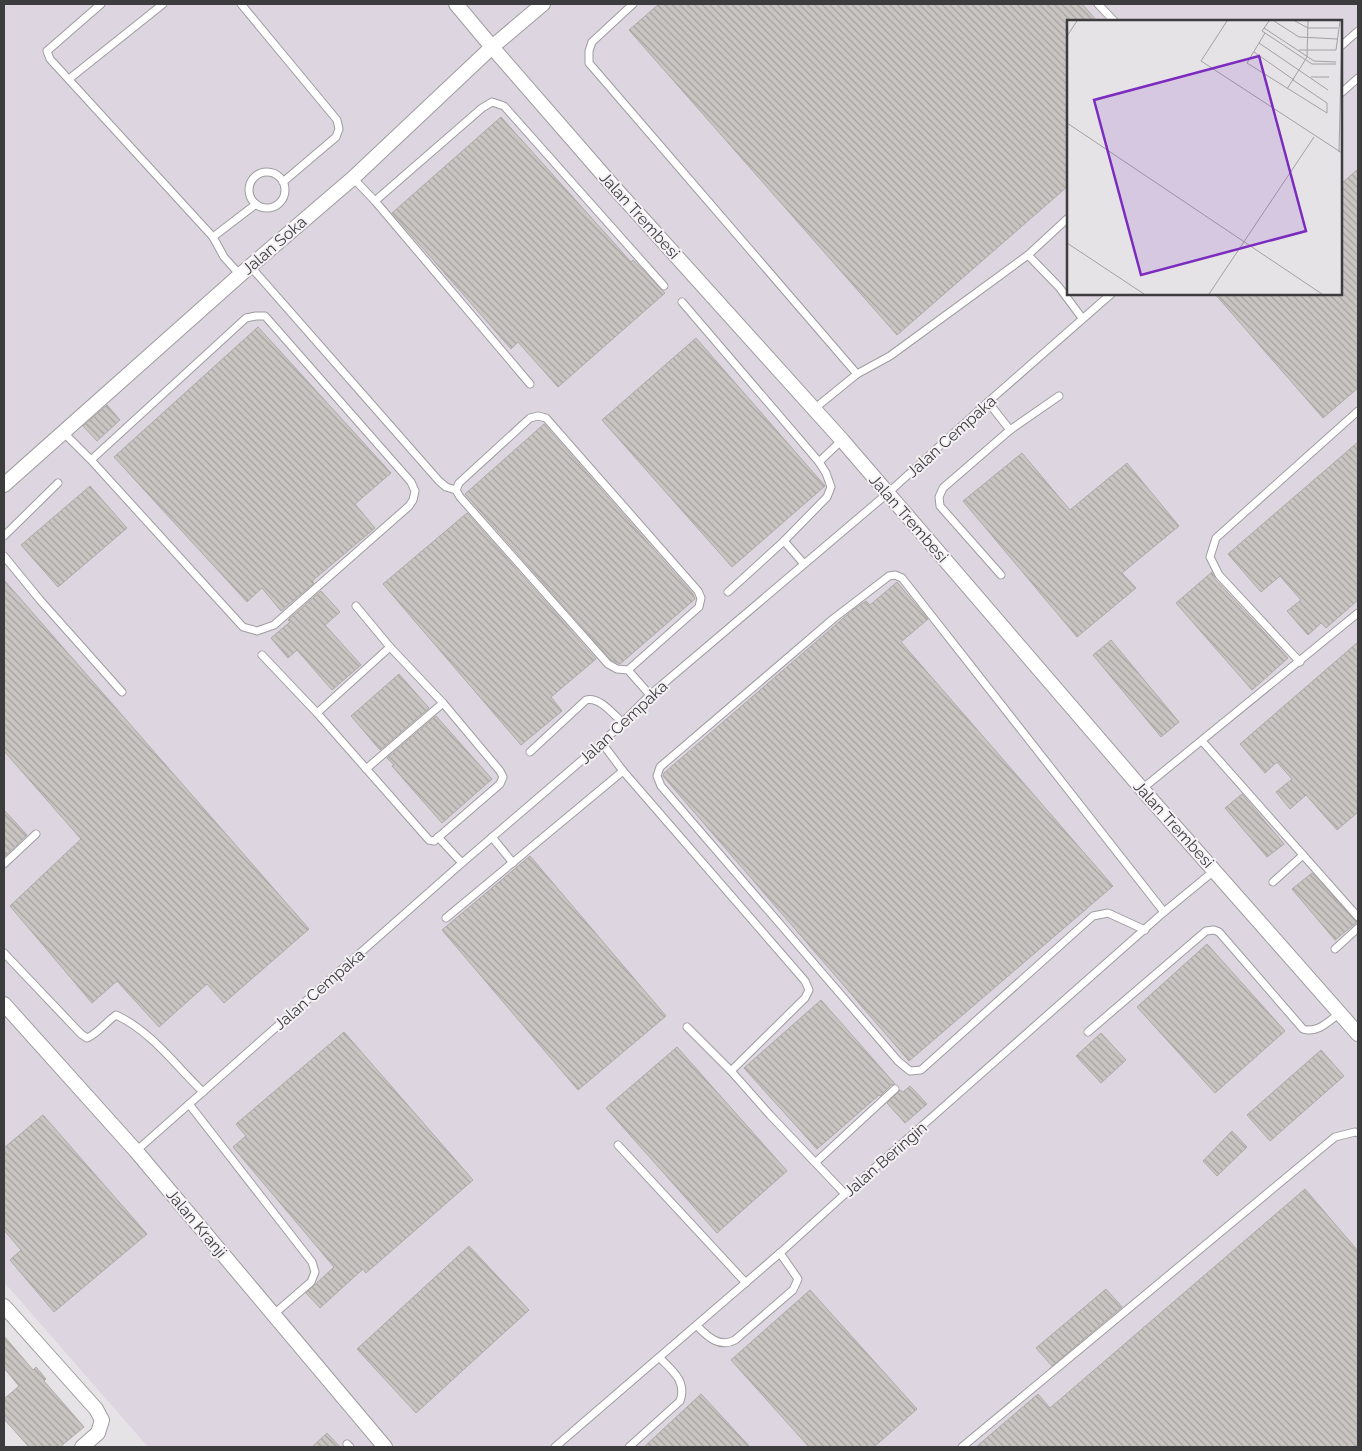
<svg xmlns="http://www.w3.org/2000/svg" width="1362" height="1451" font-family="Raleway,sans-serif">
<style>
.built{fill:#ddd5e0;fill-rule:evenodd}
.building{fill:url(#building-back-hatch);stroke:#aeaba7}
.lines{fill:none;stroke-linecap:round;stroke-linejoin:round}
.service-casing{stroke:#9f9ca0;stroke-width:9}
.minor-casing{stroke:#9f9ca0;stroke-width:16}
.service{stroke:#fff;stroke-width:7}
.minor{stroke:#fff;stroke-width:14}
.labels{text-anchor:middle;stroke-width:4;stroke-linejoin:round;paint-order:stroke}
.street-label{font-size:16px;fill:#3c3b3d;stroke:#f4f1f5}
.inset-road{fill:none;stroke:#a2a0a3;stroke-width:1}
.view{fill:#7b2cbf;fill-opacity:0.15;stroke:#7b2cbf;stroke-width:2.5}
.inset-edge{fill:none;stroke:#3c3b3d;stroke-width:2.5}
</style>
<defs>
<pattern id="building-back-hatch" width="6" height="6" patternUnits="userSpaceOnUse" patternTransform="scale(1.25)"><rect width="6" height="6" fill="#c9c5c2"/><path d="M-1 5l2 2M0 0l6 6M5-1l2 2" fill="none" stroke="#a4a19f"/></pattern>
</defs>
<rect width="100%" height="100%" fill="#e6e3e7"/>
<path class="built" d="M4,4H1358V1447H148L4,1282ZM1068,21H1341V294H1068Z"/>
<g class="building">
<polygon points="659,4 1082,4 1097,21 1068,21 1068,186 897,335 629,30"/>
<polygon points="501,117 631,262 633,260 665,293 558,387 518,342 511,349 392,213"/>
<polygon points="1358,169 1358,388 1323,418 1215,294 1341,294 1341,184"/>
<polygon points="258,327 391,473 355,504 375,528 312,581 314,583 281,611 262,588 247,602 114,457"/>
<polygon points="696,338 825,486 732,567 602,420"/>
<polygon points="107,405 120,420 97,441 83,426"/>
<polygon points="544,424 693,594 695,599 620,664 611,660 465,494"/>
<polygon points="1358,442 1358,600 1326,628 1321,623 1308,635 1287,611 1301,600 1280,576 1261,592 1228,554"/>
<polygon points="1022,453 1070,510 1127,463 1179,526 1122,573 1136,588 1077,637 963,501"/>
<polygon points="90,486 127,528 58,587 21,545"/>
<polygon points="467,513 596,659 551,697 562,711 521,745 383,584"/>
<polygon points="1212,572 1215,579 1288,658 1252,690 1176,603"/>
<polygon points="4,580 309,929 224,1003 207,984 159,1027 117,981 92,1003 10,906 81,839 4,751"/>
<polygon points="897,582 928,619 901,642 1113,886 909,1061 663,776 664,773 854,609 866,601 870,605"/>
<polygon points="321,591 340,612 325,625 361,665 332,690 297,650 288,658 271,638 290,622 288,620"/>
<polygon points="1111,640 1179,722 1161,737 1093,655"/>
<polygon points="1358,642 1358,812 1337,830 1306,795 1290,809 1276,792 1292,779 1277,762 1265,773 1240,744"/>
<polygon points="399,674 429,708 380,750 351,716"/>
<polygon points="436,716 492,779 442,823 392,766 394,765 387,758"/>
<polygon points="1242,794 1284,844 1267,857 1225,808"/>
<polygon points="4,810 27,835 4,857"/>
<polygon points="530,856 666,1016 578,1090 442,930"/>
<polygon points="1312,873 1357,922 1335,940 1292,889"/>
<polygon points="1207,944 1285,1031 1215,1093 1137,1007"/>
<polygon points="821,1000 895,1084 891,1085 880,1096 879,1095 817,1149 744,1068"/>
<polygon points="344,1032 473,1180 366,1273 363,1269 320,1308 306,1293 334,1267 233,1147 246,1136 236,1124"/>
<polygon points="1101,1033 1126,1060 1101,1083 1076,1056"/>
<polygon points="677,1047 787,1171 717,1233 606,1108"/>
<polygon points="1321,1050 1344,1076 1270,1141 1247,1115"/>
<polygon points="910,1086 927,1104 905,1123 887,1103 900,1090 903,1092"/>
<polygon points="43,1115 147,1234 54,1312 10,1260 21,1250 4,1230 4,1148"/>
<polygon points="1232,1131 1247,1147 1217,1176 1203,1161"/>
<polygon points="1305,1189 1358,1251 1358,1447 976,1447 1038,1394 1050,1408"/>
<polygon points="469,1246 529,1310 416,1413 357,1349"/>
<polygon points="1106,1289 1122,1307 1052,1366 1036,1348"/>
<polygon points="810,1290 917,1409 874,1447 809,1447 731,1360"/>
<polygon points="4,1336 33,1370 36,1367 46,1379 44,1381 84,1427 60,1447 29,1447 4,1419 4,1399 19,1386 4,1368"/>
<polygon points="701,1394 750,1447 644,1447"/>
<polygon points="327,1433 340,1447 312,1447"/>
</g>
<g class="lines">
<defs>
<g id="service">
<polyline points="101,4 47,51 50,59 213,237 224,257 240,275"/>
<polyline points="241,4 337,120 339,129 336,137 283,182"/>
<polyline points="633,4 592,42 589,51 589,63 857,374"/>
<polyline points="1098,4 1114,21"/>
<polyline points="1341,46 1358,31"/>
<polyline points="69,79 163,4"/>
<polyline points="1341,93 1358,78"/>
<circle cx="267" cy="190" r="18"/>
<polyline points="353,178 375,201 530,384"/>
<polyline points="375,201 482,108 492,102 504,106 664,286"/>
<polyline points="1068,218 1028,255 1059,287 1082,318"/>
<polyline points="213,237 256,204"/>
<polyline points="250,266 439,481 446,487 456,490"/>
<polyline points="682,302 819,462"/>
<polyline points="988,402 1010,430 943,488 939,497 940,506 1001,575"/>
<polyline points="814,409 857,374 890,356 1028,255"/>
<polyline points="1010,430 1059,396"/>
<polyline points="63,432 91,460 243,627 257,631 274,625 409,506 413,500 415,491 411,482 265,316 256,316 246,318 91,460"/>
<polyline points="4,536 58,483"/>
<polyline points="784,541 804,564"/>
<polyline points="4,556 40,600 122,692"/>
<polyline points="728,592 784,541 827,497 831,487 826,473 819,462 842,440"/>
<polyline points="262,655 317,713 429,840 434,841 500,784 503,777 500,771 443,703 390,647 356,606"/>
<polyline points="1300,662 1219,575 1210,557 1216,538 1358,411"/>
<polyline points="628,670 617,669 608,664 460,497 456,490 459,483 530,418 538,416 546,418 698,591 701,598 699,607 628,670 650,695"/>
<polyline points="317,713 390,647"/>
<polyline points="1202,741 1358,917"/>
<polyline points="602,743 623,771 805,981 809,990 805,998 731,1071"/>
<path d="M530,752L586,700C599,696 613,714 622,722"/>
<polyline points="366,769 443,703"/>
<polyline points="1142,789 1358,613"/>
<polyline points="438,837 462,863"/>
<polyline points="492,837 513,863"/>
<polyline points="4,864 36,834"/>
<polyline points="1273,882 1303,855"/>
<polyline points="446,918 623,771"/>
<polyline points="1145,930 1108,913 1093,916 921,1070 910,1071 898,1061 661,786 657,776 660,767 833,619 889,576 895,575 902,578 1164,912"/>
<polyline points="1335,949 1358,928"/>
<path d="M4,953L81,1034L87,1038C97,1034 106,1022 116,1015C151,1031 176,1066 203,1092"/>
<polyline points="687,1027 731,1071 770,1115 845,1194"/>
<path d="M1088,1032L1206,931L1214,930L1219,932L1303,1029C1317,1034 1329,1021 1340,1013"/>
<polyline points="189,1104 312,1262 315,1272 311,1282 274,1314"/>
<polyline points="618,1145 746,1283"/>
<polyline points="136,1151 462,863 602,743 650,695 888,493 988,402 1111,294"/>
<polyline points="816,1162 895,1089"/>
<path d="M697,1326C708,1337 719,1348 735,1340L793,1290L798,1279L780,1253"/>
<polyline points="347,1444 350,1447"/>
<polyline points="555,1447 780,1253 845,1194 1164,912 1215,870"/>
<path d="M629,1447L680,1401C687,1382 673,1371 660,1358"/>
<polyline points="962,1447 1335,1137 1355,1132 1358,1133"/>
</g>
<g id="minor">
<polyline points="456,4 492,47 613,186 842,440 1142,789 1358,1034"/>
<polyline points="4,485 240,275 353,178 492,47 543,4"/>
<polyline points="4,1004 136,1151 385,1447"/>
<polyline points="4,1306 96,1409 102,1420 98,1433 82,1447"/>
</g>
</defs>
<use href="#service" class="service-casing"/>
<use href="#minor" class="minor-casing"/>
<use href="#service" class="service"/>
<use href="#minor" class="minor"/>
</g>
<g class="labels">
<g class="street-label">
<text transform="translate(640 215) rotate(48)" y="6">Jalan Trembesi</text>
<text transform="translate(274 245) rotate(-41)" y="6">Jalan Soka</text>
<text transform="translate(951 436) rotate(-42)" y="6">Jalan Cempaka</text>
<text transform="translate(909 518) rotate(49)" y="6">Jalan Trembesi</text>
<text transform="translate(623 722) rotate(-43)" y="6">Jalan Cempaka</text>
<text transform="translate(1174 824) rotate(48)" y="6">Jalan Trembesi</text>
<text transform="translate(319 989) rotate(-41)" y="6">Jalan Cempaka</text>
<text transform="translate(885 1159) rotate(-41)" y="6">Jalan Beringin</text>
<text transform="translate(197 1223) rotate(50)" y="6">Jalan Kranji</text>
</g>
</g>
<g transform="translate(1067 20)">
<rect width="275" height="275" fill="#e6e3e7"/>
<path class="inset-road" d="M160,1L134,41L275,133M202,1L195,11L198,13L245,44H269M207,1L232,17L270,19M228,1L241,8H271M197,8L247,41L269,42M198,13L180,43L260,93V83L226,60M0,16L10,1M192,23L261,70M232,30H269L273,1M187,32L227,60M244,57H262M220,69L240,37L241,1M0,103L255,274M272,132L275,8M0,223L77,274M142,274L247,117"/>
<path class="view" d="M192,36L239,211L74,255L27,80Z"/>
<rect width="275" height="275" class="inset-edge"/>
</g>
<rect width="1362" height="1451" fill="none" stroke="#3c3b3d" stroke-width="10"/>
</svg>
